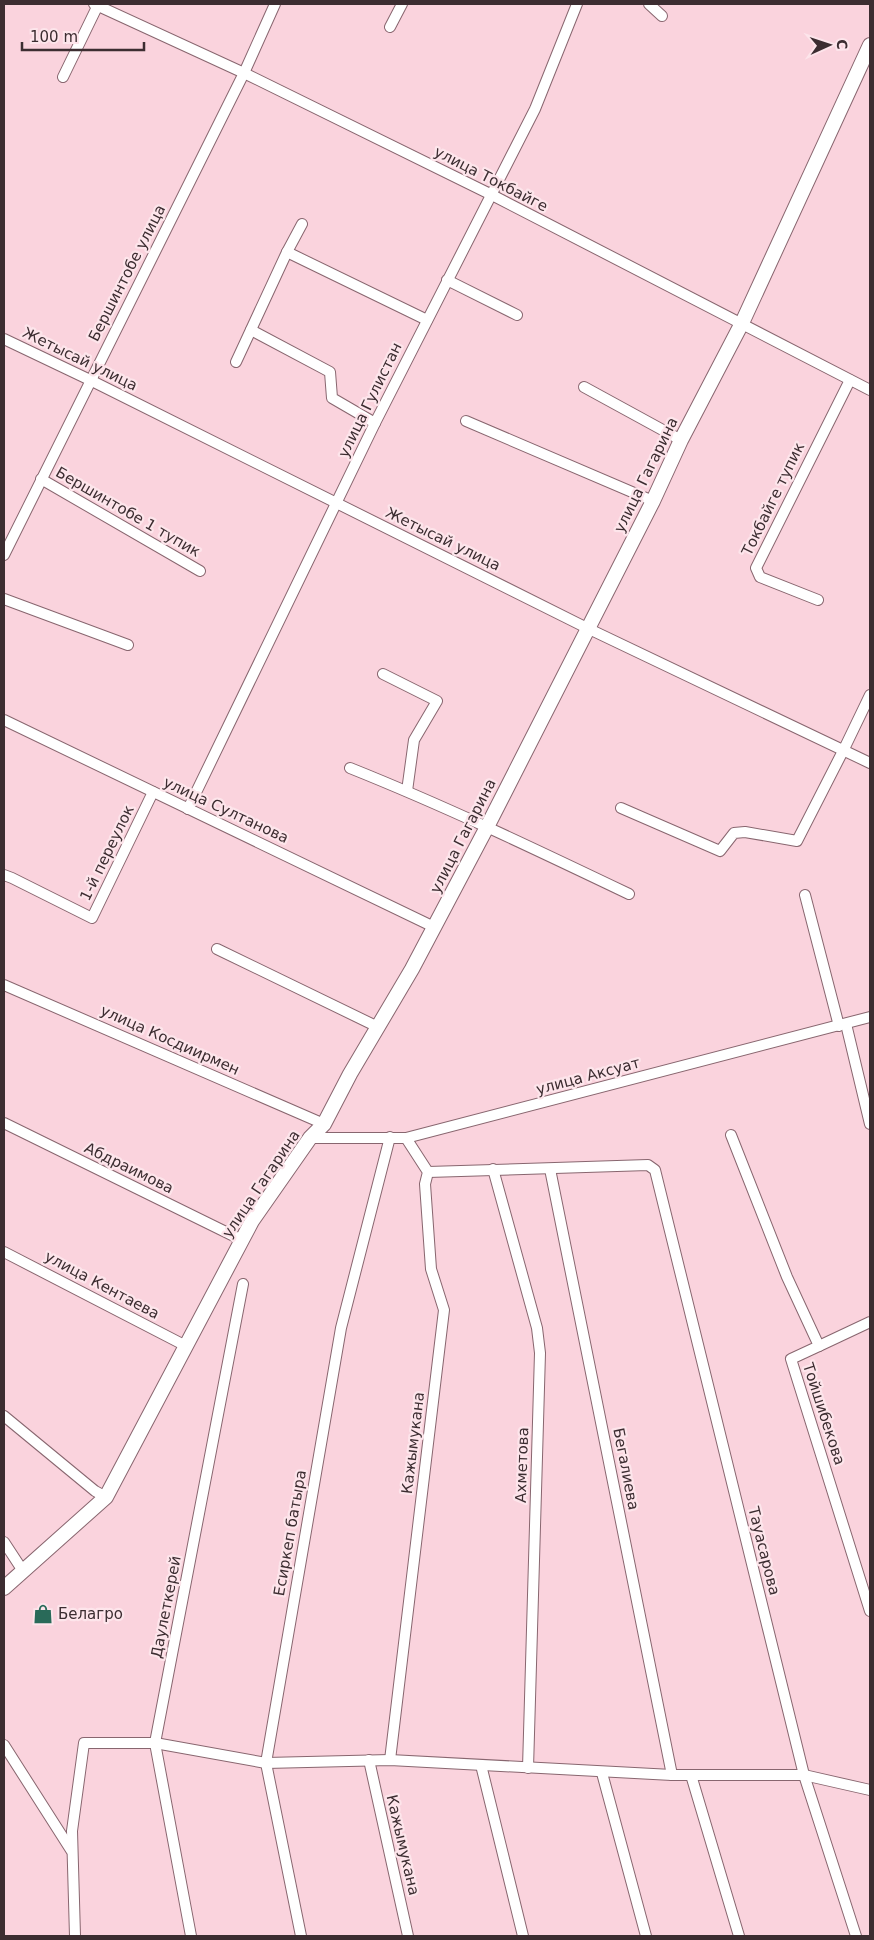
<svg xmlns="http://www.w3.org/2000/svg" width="874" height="1940" font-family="'DejaVu Sans',sans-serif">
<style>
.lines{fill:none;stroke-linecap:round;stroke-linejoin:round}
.street-casing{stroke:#88666f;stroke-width:12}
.secondary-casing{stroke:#88666f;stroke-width:16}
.street{stroke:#fff;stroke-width:10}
.secondary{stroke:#fff;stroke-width:14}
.labels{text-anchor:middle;stroke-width:4.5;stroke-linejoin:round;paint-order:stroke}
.street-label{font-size:15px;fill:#3c2d31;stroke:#fde5eb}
.poi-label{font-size:15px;fill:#3c2d31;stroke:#fde5eb;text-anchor:start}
</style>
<rect width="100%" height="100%" fill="#fad3dd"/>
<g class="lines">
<defs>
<g id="street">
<polyline points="94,4 244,73 492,195 870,390"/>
<polyline points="649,4 662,16"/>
<polyline points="390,27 402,4"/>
<polyline points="63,77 98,5"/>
<polyline points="287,252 427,320"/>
<polyline points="447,280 517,315"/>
<polyline points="251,330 330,372 332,398 375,423"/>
<polyline points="4,339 90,380 587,628 870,763"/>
<polyline points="236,362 287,252 302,224"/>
<polyline points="584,387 681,440"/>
<polyline points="466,421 653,501"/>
<polyline points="41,479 200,571"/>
<polyline points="4,555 244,73 275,4"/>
<polyline points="4,599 128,645"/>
<polyline points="818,600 760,577 756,568 850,380"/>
<polyline points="383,674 437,701 414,740 407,791"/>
<polyline points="4,720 434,927"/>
<path d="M350,768C445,806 537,850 629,894"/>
<polyline points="621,808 720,851 734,833 745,832 797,841 844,749 870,695"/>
<polyline points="188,809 375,423 535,109 577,4"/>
<polyline points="4,875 12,878 92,918 153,792"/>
<polyline points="805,895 839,1026"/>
<polyline points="217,949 378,1027"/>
<polyline points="4,985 324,1124"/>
<polyline points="846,1024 870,1124"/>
<polyline points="4,1123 242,1240"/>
<polyline points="731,1135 787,1277 819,1346 791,1359 870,1611"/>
<polyline points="310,1138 406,1138 870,1017"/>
<polyline points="493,1169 537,1328 540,1353 528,1768"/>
<polyline points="550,1169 672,1775"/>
<polyline points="428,1172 648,1165 655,1170 804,1775 856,1936"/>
<polyline points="4,1252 186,1346"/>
<polyline points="819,1346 870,1322"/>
<polyline points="4,1416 95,1491 106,1497"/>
<polyline points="4,1542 23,1571"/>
<polyline points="4,1745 71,1850"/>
<polyline points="369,1760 408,1936"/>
<polyline points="390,1760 444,1310 431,1269 425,1184 428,1172 406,1138"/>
<polyline points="481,1765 523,1936"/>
<polyline points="602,1773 646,1936"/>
<polyline points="691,1775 739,1936"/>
<polyline points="75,1936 72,1831 84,1743 155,1743 266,1763 390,1760 672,1775 804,1775 870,1790"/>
<polyline points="191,1936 155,1743 243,1284"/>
<polyline points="301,1936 266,1763 341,1328 390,1137"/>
</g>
<polyline id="secondary" points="4,1588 106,1497 252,1221 310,1138 324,1124 350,1074 412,969 487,827 653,501 681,440 742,323 870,45"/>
</defs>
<use href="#street" class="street-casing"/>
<use href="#secondary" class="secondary-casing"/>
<use href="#street" class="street"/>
<use href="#secondary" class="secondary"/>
</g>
<defs>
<symbol id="shop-bare" viewBox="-9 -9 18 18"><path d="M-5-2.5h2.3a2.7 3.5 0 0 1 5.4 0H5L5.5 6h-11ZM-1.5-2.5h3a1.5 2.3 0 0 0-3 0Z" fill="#296a59" stroke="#fde5eb" stroke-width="2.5" paint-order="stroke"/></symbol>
</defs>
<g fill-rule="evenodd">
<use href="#shop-bare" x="29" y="1600" width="28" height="28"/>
</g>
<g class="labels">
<g class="street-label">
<text transform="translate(491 179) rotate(27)" y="5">улица Токбайге</text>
<text transform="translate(127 273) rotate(-63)" y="5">Бершинтобе улица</text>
<text transform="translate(80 359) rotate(26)" y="5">Жетысай улица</text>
<text transform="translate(370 400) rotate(-64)" y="5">улица Гулистан</text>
<text transform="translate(646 475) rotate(-64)" y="5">улица Гагарина</text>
<text transform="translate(773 499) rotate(-64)" y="5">Токбайге тупик</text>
<text transform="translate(128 512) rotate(30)" y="5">Бершинтобе 1 тупик</text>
<text transform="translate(443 539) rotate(26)" y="5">Жетысай улица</text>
<text transform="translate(226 810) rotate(25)" y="5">улица Султанова</text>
<text transform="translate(463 836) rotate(-63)" y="5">улица Гагарина</text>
<text transform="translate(107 853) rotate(-64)" y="5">1-й переулок</text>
<text transform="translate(170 1040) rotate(24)" y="5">улица Косдиирмен</text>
<text transform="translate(588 1076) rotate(-15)" y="5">улица Аксуат</text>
<text transform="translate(129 1168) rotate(26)" y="5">Абдраимова</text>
<text transform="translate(261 1184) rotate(-56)" y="5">улица Гагарина</text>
<text transform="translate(102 1285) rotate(28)" y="5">улица Кентаева</text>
<text transform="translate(824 1414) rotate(72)" y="5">Тойшибекова</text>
<text transform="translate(413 1443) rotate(-83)" y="5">Кажымукана</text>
<text transform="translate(522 1465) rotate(-88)" y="5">Ахметова</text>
<text transform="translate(626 1469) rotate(79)" y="5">Бегалиева</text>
<text transform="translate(290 1533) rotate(-80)" y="5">Есиркеп батыра</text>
<text transform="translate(764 1551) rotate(76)" y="5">Тауасарова</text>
<text transform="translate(166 1607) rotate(-79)" y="5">Даулеткерей</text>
<text transform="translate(403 1845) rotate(77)" y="5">Кажымукана</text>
</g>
<g class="poi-label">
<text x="58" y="1619">Белагро</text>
</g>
</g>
<rect width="874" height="1940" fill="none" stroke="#3c2d31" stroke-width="10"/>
<g transform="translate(829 45) rotate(87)" stroke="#fde5eb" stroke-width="4" paint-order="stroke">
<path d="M0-4L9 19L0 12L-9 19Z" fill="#3c2d31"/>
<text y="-8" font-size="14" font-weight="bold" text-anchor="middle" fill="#3c2d31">С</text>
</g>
<path d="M22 42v8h122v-8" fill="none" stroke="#3c2d31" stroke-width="2.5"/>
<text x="30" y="42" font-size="15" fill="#3c2d31" stroke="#fde5eb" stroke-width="4" paint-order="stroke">100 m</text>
</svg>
